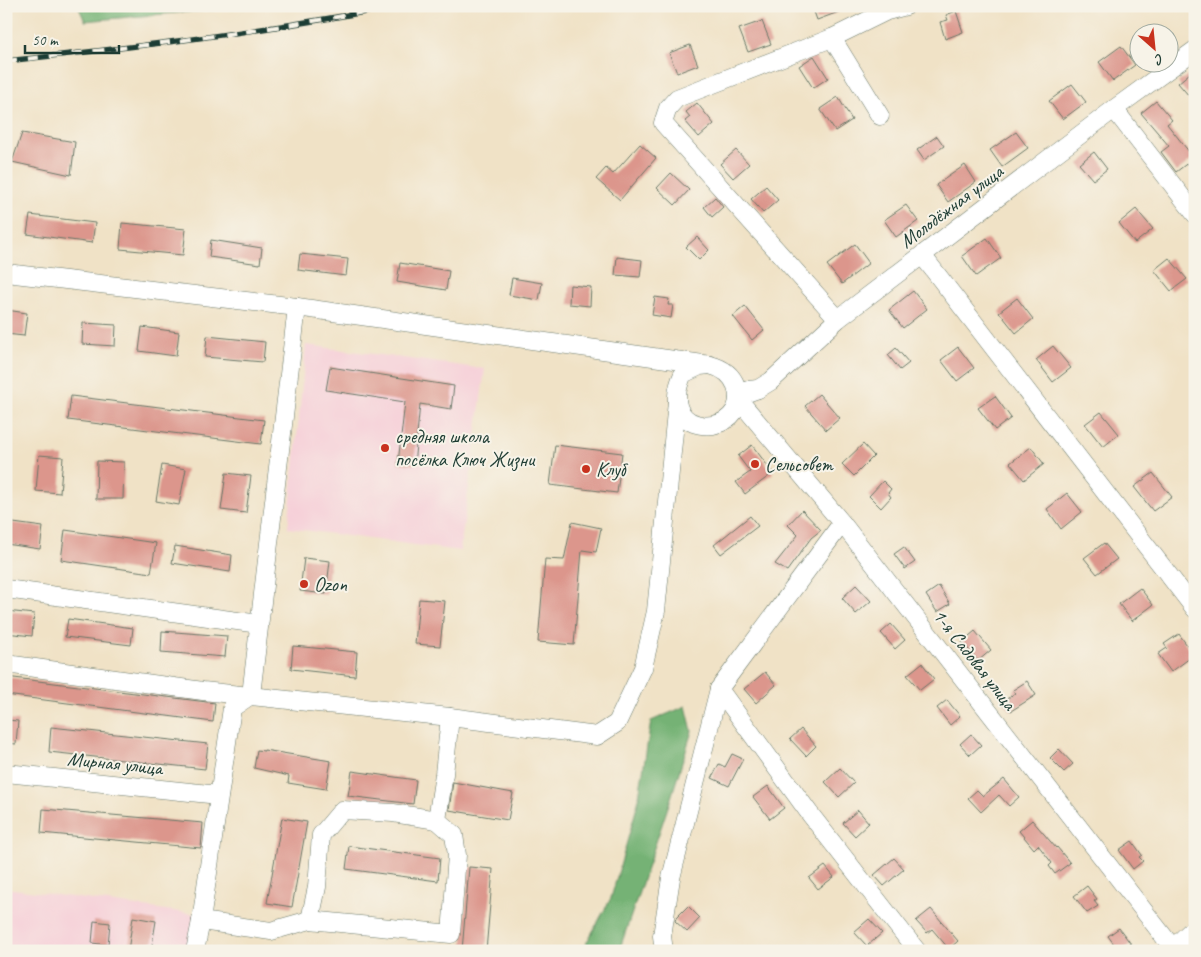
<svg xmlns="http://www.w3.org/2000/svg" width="1201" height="957" font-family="Caveat,sans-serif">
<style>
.built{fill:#f6cfd8}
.forest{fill:#74b274;stroke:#4a7854}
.building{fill:#dc968c}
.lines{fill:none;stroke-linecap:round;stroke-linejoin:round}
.minor-casing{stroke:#687767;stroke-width:19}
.minor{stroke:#fff;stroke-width:18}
.rail-casing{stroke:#1f3d34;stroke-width:5.5}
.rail{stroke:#f7f3e8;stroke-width:4;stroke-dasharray:11;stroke-linecap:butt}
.poi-dot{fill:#c8321e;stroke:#f7f3e8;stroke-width:2}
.labels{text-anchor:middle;stroke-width:4;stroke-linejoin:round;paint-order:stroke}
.street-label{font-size:20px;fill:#1f3d34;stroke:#f7f3e8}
.poi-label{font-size:20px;fill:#1f3d34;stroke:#f7f3e8;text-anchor:start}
</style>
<rect width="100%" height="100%" fill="#f7f3e8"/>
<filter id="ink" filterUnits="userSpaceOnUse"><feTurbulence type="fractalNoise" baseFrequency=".02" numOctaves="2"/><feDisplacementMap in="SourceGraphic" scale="10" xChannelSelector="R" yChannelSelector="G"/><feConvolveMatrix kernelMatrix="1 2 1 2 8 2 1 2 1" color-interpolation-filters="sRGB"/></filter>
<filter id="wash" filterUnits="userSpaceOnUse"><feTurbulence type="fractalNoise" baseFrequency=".0096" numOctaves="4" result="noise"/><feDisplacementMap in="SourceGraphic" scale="20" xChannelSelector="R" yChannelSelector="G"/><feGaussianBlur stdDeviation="1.12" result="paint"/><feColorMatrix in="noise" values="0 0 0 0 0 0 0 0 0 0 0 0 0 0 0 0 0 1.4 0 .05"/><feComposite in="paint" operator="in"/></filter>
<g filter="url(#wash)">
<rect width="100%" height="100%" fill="#f0e2c6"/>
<g class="built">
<polygon points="306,345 485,369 460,551 288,528"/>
<polygon points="6,888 195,914 188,951 6,951"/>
</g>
<g class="forest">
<polygon points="78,6 228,6 221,9 85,21"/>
<polygon points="686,706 692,731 670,801 619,951 582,951 611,898 638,803 651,721"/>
</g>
<g id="blocks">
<g class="building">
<polygon points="812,6 852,6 852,7 817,20"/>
<polygon points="956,11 963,32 945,39 940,22 948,20 946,15"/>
<polygon points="762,21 771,44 748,52 739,29"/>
<polygon points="690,45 698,65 677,73 669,53"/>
<polygon points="1121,46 1135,65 1113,81 1099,62"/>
<polygon points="814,56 828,78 813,88 799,66"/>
<polygon points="1190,73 1195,79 1195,103 1178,83"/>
<polygon points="1072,84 1086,102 1063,119 1049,101"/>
<polygon points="838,97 852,120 835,131 820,109"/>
<polygon points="1156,101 1172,120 1167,124 1194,158 1176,172 1161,152 1169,146 1141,113"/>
<polygon points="697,103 714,124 699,137 685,121 690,117 686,112"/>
<polygon points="1016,132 1028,148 1002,167 990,150"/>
<polygon points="22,133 75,142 71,175 12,162"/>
<polygon points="937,136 944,146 924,160 917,150"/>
<polygon points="640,144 656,158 620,200 596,179 606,168 613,174"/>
<polygon points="736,150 749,164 733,178 720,164"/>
<polygon points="1094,152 1107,169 1093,180 1079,164"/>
<polygon points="965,165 976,182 948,202 936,185"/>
<polygon points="671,173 689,190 675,205 657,188"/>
<polygon points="766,186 778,200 763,213 751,199"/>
<polygon points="715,197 723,207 712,217 704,207"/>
<polygon points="906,205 918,221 896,237 884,220"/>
<polygon points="1136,209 1153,229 1135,243 1119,223"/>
<polygon points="30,215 95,223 92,243 27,234"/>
<polygon points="122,223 186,229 183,255 120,249"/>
<polygon points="697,237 709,250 699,260 686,247"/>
<polygon points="987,238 1001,258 976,276 962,256"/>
<polygon points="211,240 262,248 260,264 209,257"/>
<polygon points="855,244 869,263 842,284 827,265"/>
<polygon points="300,254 348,259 346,276 298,270"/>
<polygon points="617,257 642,260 640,277 615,275"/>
<polygon points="1169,258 1187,279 1171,291 1154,270"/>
<polygon points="400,263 449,271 446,290 397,282"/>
<polygon points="512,278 542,283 539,300 509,295"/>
<polygon points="570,285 591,287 590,306 569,304"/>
<polygon points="913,291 927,309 903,328 889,310"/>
<polygon points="655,297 669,299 668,305 673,305 671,318 652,315"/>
<polygon points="1017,298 1033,319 1016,333 999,312"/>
<polygon points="745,306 764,330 752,340 733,316"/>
<polygon points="6,310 27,313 24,336 6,334"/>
<polygon points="83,323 116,325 115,346 82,344"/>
<polygon points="142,327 179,332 176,356 139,351"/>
<polygon points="207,336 265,342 263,362 205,357"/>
<polygon points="1053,346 1071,368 1053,382 1036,360"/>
<polygon points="958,347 974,368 957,381 941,360"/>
<polygon points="896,348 909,363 900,370 888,355"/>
<polygon points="330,367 454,386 451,409 420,404 414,465 398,463 405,402 326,390"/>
<polygon points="819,394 840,418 826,430 805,406"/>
<polygon points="71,396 264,420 261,444 68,420"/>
<polygon points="995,396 1011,418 995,430 978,408"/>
<polygon points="1101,412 1119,434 1103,447 1085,424"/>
<polygon points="863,444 874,456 854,476 842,464"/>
<polygon points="555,445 622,453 617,493 550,485"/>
<polygon points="752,445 773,473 745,494 736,482 750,472 738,456"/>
<polygon points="1031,447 1044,464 1024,480 1010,463"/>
<polygon points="39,455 63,457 60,493 36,491"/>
<polygon points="97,461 124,462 123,499 96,499"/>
<polygon points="162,465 186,469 179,505 156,501"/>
<polygon points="226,473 251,476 246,513 221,510"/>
<polygon points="1153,473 1172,497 1153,511 1134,487"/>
<polygon points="883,481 891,489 888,493 891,497 881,508 869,496"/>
<polygon points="1067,493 1082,512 1061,529 1047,509"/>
<polygon points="802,510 821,530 811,538 787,571 775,564 798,535 788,525"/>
<polygon points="750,516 758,526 721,554 714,545"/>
<polygon points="6,522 43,527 40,549 6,544"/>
<polygon points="572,522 601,528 596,552 582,550 574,645 538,642 545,559 564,560"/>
<polygon points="65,530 156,543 151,573 61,560"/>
<polygon points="1104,543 1117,559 1097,574 1084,558"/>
<polygon points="175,546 232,555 230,572 172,563"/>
<polygon points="904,547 915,562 905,569 894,554"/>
<polygon points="304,558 330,561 326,594 300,591"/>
<polygon points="856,585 871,601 856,614 842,598"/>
<polygon points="939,586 950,604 937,612 926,595"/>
<polygon points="1140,588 1153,605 1132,621 1119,604"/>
<polygon points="419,599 445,601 440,646 415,644"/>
<polygon points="6,611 34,614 32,636 6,633"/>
<polygon points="68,619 133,628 131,645 65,637"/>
<polygon points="891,624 905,640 895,649 881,633"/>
<polygon points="162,631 227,636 225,657 161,652"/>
<polygon points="975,631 991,650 978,661 962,642"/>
<polygon points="1179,634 1194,655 1171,672 1158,654 1167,648 1164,644"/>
<polygon points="293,646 357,652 355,676 291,669"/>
<polygon points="922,663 934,679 920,690 907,675"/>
<polygon points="765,672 776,685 756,703 744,689"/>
<polygon points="6,677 215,703 213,722 6,695"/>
<polygon points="1027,681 1036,695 1011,711 1004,701 1015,693 1013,690"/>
<polygon points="947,700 960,716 950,725 937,708"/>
<polygon points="6,720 18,721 16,744 6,743"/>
<polygon points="51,727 208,744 205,769 49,752"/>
<polygon points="801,729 816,746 806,756 790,739"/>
<polygon points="971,734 981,745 970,755 960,744"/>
<polygon points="1059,749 1073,764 1064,772 1050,758"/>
<polygon points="257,750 264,751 264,750 331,761 326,789 288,783 289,776 254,768"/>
<polygon points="732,754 743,759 729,786 712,778 719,764 725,767"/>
<polygon points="840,768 854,783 839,797 825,782"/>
<polygon points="352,771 416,780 413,804 348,796"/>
<polygon points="1004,779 1019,797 1009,806 999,795 981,812 968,798 977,790 983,796"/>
<polygon points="453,782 513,793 508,820 449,810"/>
<polygon points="768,786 784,808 770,819 753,797"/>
<polygon points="43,809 203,823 201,848 41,833"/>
<polygon points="858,810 869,823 855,836 843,823"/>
<polygon points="282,818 307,822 292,907 267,903"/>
<polygon points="1032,820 1056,848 1057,847 1070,863 1055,874 1049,866 1052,863 1038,845 1034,849 1019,831"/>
<polygon points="1132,841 1142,855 1139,857 1143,861 1133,869 1119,850"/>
<polygon points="349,846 440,858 438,881 346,869"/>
<polygon points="894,858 904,869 884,886 874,875"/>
<polygon points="825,866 834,877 818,889 809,878"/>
<polygon points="469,867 493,869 486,951 462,951"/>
<polygon points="1087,886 1097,899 1094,901 1098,906 1087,913 1074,896"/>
<polygon points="688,906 700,918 687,932 675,921 676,918"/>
<polygon points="931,909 958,941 949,949 932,929 927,933 916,921"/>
<polygon points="133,917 156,921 151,951 128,951"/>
<polygon points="869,919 882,933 867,946 854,932"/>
<polygon points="94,921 110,923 108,945 92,943"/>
<polygon points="1119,928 1131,944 1122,951 1119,951 1108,936"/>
</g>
</g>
</g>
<g filter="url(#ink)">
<use href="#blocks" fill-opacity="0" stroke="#687767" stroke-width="1"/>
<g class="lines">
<defs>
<g id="minor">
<polyline points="832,38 880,116"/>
<polyline points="1114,109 1195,214"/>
<polyline points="922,255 1195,609"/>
<polyline points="6,273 297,307 710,365"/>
<polyline points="297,307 251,695 232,708 201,921 271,931 310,920 451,934 457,855 454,835 437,820 444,774 450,717"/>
<polyline points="838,319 663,123 668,108 677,98 832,38 887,11 906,6"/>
<path d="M710,365C722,368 732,375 736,386C753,439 652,442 683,374L700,366Z"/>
<polyline points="758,389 744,394 738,399 842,523 1172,947 1173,951"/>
<polyline points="748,390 758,389 771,381 838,319 1114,109 1195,50"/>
<polyline points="6,589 259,624"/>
<polyline points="6,664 203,691 450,717 597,736 617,723 643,668 656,611 677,402"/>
<polyline points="719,689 810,814 917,951"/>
<polyline points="6,773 219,795"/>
<polyline points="310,920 317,887 321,835 342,810 393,813 437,820"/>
<polyline points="195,951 201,921"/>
<polyline points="664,951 662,936 671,878 719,689 842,523"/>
<polyline points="1170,951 1195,927"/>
</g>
</defs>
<use href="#minor" class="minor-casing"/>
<use href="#minor" class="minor"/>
<defs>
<path id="rail" d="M6,61C137,47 268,31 397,6"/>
</defs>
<use href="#rail" class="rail-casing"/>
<use href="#rail" class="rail"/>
</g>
</g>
<g class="poi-dot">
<circle cx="385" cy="448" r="5"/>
<circle cx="755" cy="464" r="5"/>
<circle cx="586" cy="469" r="5"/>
<circle cx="304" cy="584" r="5"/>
</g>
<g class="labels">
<g class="street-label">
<text transform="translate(951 206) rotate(-37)" y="7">Молодёжная улица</text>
<text transform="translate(975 659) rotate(52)" y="7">1-я Садовая улица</text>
<text transform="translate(115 763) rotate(6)" y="7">Мирная улица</text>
</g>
<g class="poi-label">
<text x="395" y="443">средняя школа<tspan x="395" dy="23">посёлка Ключ Жизни</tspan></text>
<text x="765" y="471">Сельсовет</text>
<text x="596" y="476">Клуб</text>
<text x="314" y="591">Ozon</text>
</g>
</g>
<rect width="1201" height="957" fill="none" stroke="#f7f3e8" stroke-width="25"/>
<g transform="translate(1154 48) rotate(153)"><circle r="24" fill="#f7f3e8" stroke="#a1aaa0"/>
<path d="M0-4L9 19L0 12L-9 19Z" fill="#c8321e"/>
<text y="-8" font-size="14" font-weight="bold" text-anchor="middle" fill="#1f3d34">С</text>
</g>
<path d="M25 45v8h94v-8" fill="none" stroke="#1f3d34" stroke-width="2.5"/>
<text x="32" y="45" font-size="15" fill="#1f3d34" stroke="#f7f3e8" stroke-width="4" paint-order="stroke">50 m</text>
</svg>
